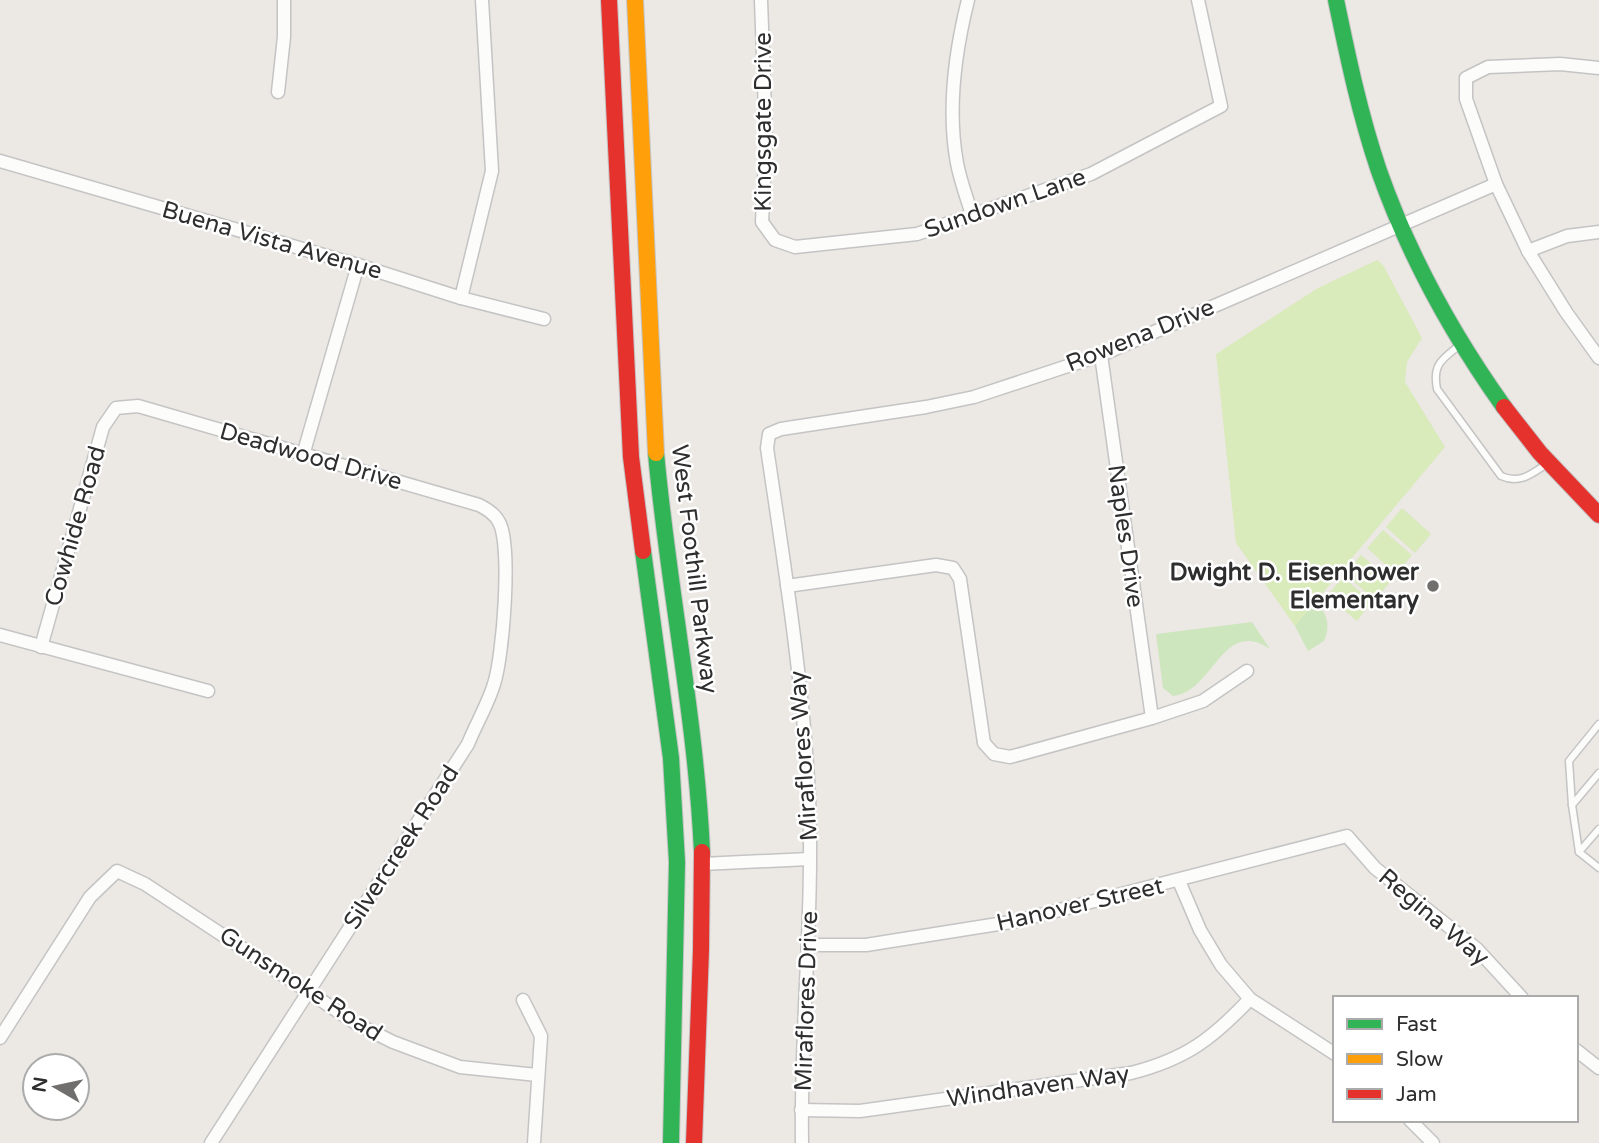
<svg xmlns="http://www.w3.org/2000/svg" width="1599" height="1143" font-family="'Varela Round',sans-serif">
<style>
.green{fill:#cee6be}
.pitch{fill:#d9eabb}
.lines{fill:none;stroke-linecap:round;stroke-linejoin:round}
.lane-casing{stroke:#c5c4c5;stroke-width:9}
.street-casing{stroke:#c5c4c5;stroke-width:15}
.fast-casing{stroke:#c5c4c5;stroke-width:18}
.slow-casing{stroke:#c5c4c5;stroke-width:18}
.jam-casing{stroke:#c5c4c5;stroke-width:18}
.lane{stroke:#fcfcfb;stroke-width:6}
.street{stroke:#fcfcfb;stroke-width:12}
.fast{stroke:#30b455;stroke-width:16}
.slow{stroke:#ff9f0a;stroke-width:16}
.jam{stroke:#e5322d;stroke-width:16}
.poi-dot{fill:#706f6e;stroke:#fff;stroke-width:2.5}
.labels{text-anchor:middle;stroke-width:5;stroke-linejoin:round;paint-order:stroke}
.street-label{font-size:24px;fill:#2e2e2e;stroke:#fff}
.poi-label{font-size:24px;font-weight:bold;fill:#2e2e2e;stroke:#fff;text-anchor:end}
</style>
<rect width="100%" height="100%" fill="#ece8e4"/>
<g class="green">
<path d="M1315,601C1327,613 1331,625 1324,641L1308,651L1295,626Z"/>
<path d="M1252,622L1270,649C1222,617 1214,692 1173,696L1163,688L1156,634Z"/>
</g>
<g class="pitch">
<polygon points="1377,260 1383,265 1422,338 1407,362 1405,382 1445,447 1295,626 1236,543 1216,354 1318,288"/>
<polygon points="1402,508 1431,534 1415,553 1386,527"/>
<polygon points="1383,530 1412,555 1396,574 1367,548"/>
<polygon points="1361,555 1391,581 1375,600 1345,574"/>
<polygon points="1343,577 1372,602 1357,621 1327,596"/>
</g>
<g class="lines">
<defs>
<g id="lane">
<path d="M1461,344C1443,359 1432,363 1437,389L1501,476C1519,484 1530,475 1545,465"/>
<polyline points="1599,724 1569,761 1572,805 1579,852 1599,868"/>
<polyline points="1572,805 1599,773"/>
<polyline points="1579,852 1599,829"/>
</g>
<g id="street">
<polyline points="761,0 766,140 762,222 775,240 795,247 917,234 1091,174 1221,106 1198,0"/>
<path d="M968,0C955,52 947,109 957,163C960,180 967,198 972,215"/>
<polyline points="1599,68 1560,64 1488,67 1466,78 1466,99 1496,184 1528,251 1566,312 1599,358"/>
<polyline points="278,92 284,37 284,0"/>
<polyline points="0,161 358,265 461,298 544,319"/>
<polyline points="1528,251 1567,236 1599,232"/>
<polyline points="461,298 492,171 482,0"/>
<polyline points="1101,355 1152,718"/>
<polyline points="303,455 358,265"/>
<polyline points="787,586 936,565 953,568 960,579 984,743 994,754 1010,757 1152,718 1203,701 1247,671"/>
<polyline points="0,635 208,691"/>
<path d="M41,647L103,427L116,408L138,406L479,505C487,509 495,514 499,522C512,545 503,657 494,684C488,704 476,724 468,744L211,1143"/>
<polyline points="702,864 809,859"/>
<polyline points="1179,881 1200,930 1221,965 1250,999 1335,1054"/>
<polyline points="809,945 866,945 1017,921 1347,836 1375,868 1477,949 1522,998"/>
<polyline points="523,1000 541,1036 534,1143"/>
<polyline points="0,1038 90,897 117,871 145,884 357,1024 393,1042 460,1067 537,1075"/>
<polyline points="1576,1050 1599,1068"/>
<path d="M801,1110L860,1111L1131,1073C1186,1059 1212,1039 1250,999"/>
<polyline points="1410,1120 1433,1143"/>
<path d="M802,1143C800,1028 814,912 809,797C803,680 784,563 767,448L769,434L781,429L926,407L974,397L1101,355L1496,184"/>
</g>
<g id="fast">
<path d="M1336,0C1348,58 1360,115 1379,171C1409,256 1452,334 1504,407"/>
<path d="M656,453C668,587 696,718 702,852"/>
<polyline points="643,551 671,758 677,862 671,1143"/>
</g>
<polyline id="slow" points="635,0 656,453"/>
<g id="jam">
<polyline points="609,0 631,457 643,551"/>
<polyline points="1504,407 1540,453 1599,515"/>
<polyline points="694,1143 701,950 702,852"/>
</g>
</defs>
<use href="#lane" class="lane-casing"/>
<use href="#street" class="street-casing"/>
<use href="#fast" class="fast-casing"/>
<use href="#slow" class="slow-casing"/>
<use href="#jam" class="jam-casing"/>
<use href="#lane" class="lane"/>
<use href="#street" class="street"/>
<use href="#fast" class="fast"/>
<use href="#slow" class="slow"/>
<use href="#jam" class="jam"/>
</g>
<circle class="poi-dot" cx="1433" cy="586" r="7"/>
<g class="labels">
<g class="street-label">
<text transform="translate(763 122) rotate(-90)" y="8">Kingsgate Drive</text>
<text transform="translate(1005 203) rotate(-19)" y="8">Sundown Lane</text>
<text transform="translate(272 240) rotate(16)" y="8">Buena Vista Avenue</text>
<text transform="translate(1140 335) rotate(-22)" y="8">Rowena Drive</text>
<text transform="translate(311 456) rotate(16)" y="8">Deadwood Drive</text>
<text transform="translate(75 526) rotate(-74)" y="8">Cowhide Road</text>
<text transform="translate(1126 536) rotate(82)" y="8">Naples Drive</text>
<text transform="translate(695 569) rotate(83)" y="8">West Foothill Parkway</text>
<text transform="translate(803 756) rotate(-94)" y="8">Miraflores Way</text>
<text transform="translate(401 847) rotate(-57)" y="8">Silvercreek Road</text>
<text transform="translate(1080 904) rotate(-13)" y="8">Hanover Street</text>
<text transform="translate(1434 917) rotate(40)" y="8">Regina Way</text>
<text transform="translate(301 984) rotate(33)" y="8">Gunsmoke Road</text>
<text transform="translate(806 1001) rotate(-88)" y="8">Miraflores Drive</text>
<text transform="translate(1038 1086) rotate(-8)" y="8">Windhaven Way</text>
</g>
<g class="poi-label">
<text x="1419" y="580">Dwight D. Eisenhower<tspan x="1419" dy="28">Elementary</tspan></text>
</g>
</g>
<rect x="1333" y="996" width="245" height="126" fill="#ffffff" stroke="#ababab" stroke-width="2"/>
<rect x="1347" y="1019" width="35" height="10" fill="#30b455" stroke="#ababab" stroke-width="2"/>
<text x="1396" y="1031" font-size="21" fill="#2e2e2e">Fast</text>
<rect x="1347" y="1054" width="35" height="10" fill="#ff9f0a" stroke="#ababab" stroke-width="2"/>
<text x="1396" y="1066" font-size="21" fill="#2e2e2e">Slow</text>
<rect x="1347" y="1089" width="35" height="10" fill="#e5322d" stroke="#ababab" stroke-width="2"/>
<text x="1396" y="1101" font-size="21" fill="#2e2e2e">Jam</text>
<g transform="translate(56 1087) rotate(279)"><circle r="33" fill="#ffffff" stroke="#ababab" stroke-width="2"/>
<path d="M0-5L12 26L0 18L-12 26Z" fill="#706f6e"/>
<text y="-10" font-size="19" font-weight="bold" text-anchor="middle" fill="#2e2e2e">N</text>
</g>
</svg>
